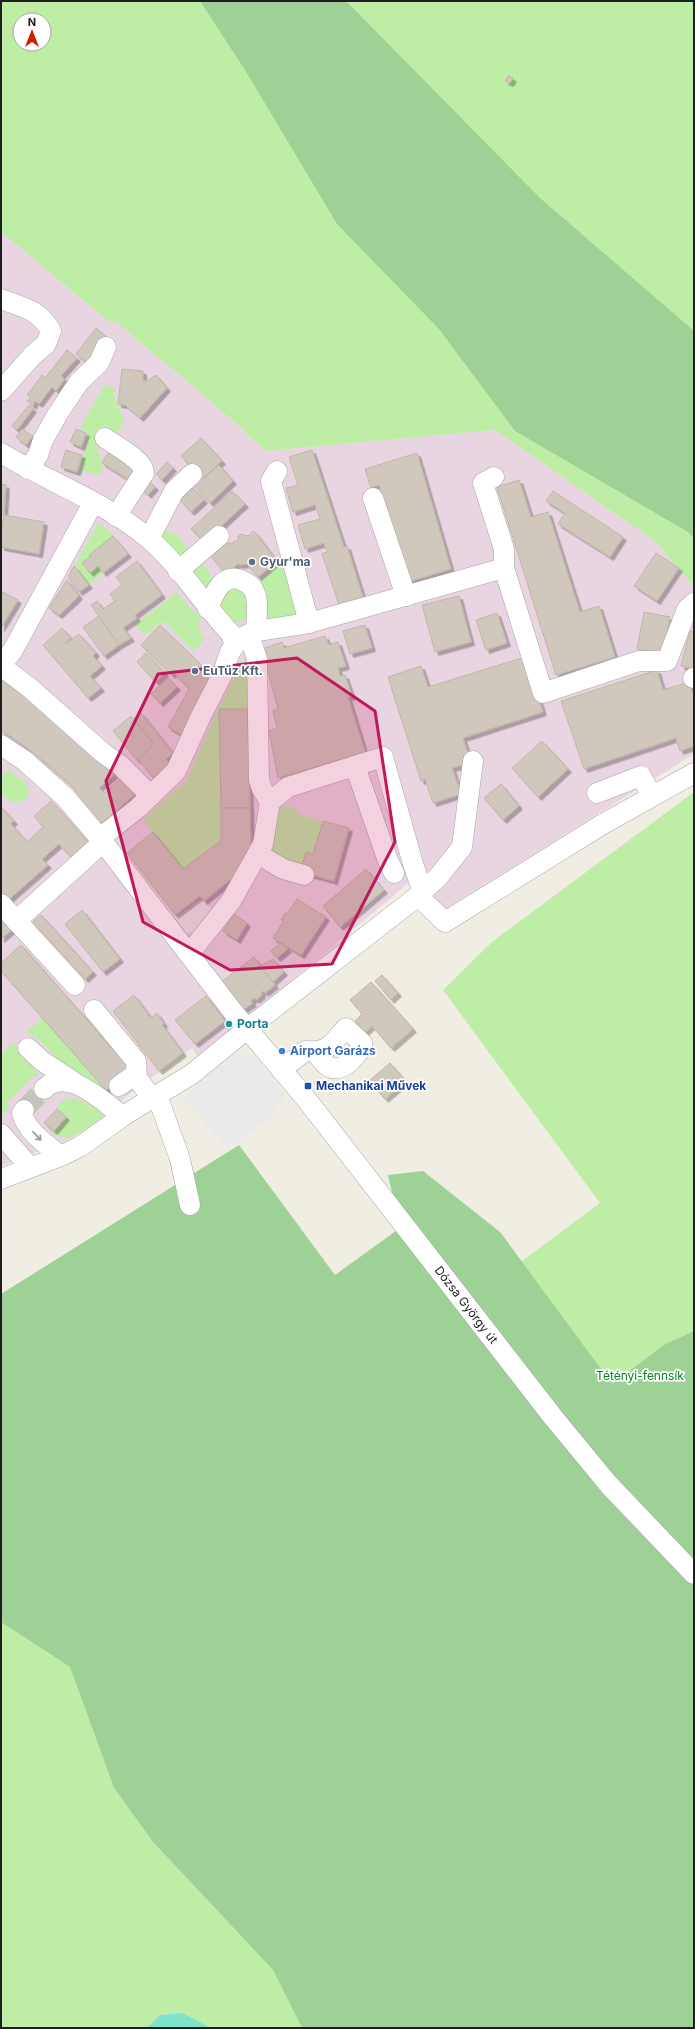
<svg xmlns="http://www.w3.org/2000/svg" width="695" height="2029" font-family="Inter,sans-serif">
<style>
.industrial{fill:#e9d5e2}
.grass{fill:#beeda6;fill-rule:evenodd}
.forest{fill:#9ed196}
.pitch{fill:#7de4cc}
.parking{fill:#eaeaea}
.building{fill:#d0c8bc;stroke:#c2b6a5;filter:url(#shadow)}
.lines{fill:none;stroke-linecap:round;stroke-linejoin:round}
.minor-tunnel{stroke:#c6c4bc;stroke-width:20;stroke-dasharray:20 10;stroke-linecap:butt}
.minor-casing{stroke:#a5a5a5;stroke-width:21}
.minor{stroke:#fff;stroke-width:20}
.oneway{stroke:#9a9a9a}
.marked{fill:#c2185b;fill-opacity:0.2;stroke:#c2185b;stroke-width:3;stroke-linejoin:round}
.service-dot{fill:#5c6f8a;stroke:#fff;stroke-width:1.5}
.culture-dot{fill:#0f9aa8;stroke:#fff;stroke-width:1.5}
.shop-dot{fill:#3f7fe0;stroke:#fff;stroke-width:1.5}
.transit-dot{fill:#1a4fb4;stroke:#fff;stroke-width:1.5}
.labels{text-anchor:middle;stroke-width:3.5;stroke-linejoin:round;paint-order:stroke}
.service-label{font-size:12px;font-weight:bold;fill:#4e5e75;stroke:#fff;text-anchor:start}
.culture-label{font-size:12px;font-weight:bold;fill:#0d838f;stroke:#fff;text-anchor:start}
.shop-label{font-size:12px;font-weight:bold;fill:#366cbe;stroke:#fff;text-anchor:start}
.transit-label{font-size:12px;font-weight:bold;fill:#164399;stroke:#fff;text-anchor:start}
.street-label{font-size:12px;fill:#1e1e1e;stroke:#fff}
.park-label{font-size:12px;fill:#058323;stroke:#fff}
</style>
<defs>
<filter id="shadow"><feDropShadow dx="3.5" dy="3.5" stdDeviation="0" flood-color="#0004"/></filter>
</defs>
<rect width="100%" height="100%" fill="#f0ede3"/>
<polygon class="industrial" points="1,232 112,324 115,321 222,411 266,451 495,430 656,542 694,587 694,754 445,909 411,881 199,1058 192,1048 116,1104 108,1120 70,1139 1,1166"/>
<g class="grass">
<path d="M1,1H694V587L656,542L495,430L266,451L222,411L115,321L112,324L1,232ZM20,20H44V44H20Z"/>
<polygon points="105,384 115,388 114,397 124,419 120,430 102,437 98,451 103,463 100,475 80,470 88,433 80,428"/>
<polygon points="98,523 115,535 90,555 91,556 82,563 89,573 98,566 103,573 89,585 75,566"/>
<polygon points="162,528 174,535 176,533 190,552 181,559 161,541"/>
<path d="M200,560C209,573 216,577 208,593L189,570Z"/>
<polygon points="282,562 297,615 267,623 261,616 261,580"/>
<polygon points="231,584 246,592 248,613 243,622 231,622 217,607"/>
<polygon points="177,592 192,611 199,611 201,615 198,623 201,635 205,639 193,651 163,621 145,635 135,625"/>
<polygon points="247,654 249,704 246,709 221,808 221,841 183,869 143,820 187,780 218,708"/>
<polygon points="9,770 28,785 29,792 25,800 11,802 1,793 1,776"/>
<polygon points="694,792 694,1558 583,1346 521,1262 600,1203 443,990 493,941"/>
<polygon points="279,805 295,808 300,815 323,821 313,854 301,869 271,858 266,841"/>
<polygon points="43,1018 117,1103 74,1075 34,1035 32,1037 27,1031"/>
<polygon points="14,1043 21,1050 20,1053 36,1070 37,1077 33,1076 7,1103 10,1106 1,1116 1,1053"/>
<path d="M65,1099C81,1096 98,1108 107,1120L68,1138L52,1135L67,1117L56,1108L59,1104Z"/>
<polygon points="1,1622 70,1667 114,1788 153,1842 273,1970 302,2028 211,2028 183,2013 160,2015 147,2028 1,2028"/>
</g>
<g class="forest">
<polygon points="200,1 346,1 540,198 694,331 694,538 688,532 515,431 439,329 337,224 245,70"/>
<polygon points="239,1145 335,1275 400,1228 388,1175 423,1171 500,1232 612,1384 664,1345 694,1331 694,2028 302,2028 273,1970 153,1842 114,1788 70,1667 1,1622 1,1294"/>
</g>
<polygon class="pitch" points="183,2013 211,2028 147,2028 160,2015"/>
<g class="parking">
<polygon points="117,842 176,917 200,899 214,911 195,936 191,931 183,938 112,847"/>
<polygon points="243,1054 253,1056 258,1060 285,1094 285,1098 276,1105 271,1117 228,1148 184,1100 186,1095 233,1055"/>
</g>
<g class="building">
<polygon points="508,76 513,78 510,83 505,81"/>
<polygon points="96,328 108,338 88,363 76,354"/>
<polygon points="67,350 77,358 61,376 65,379 56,391 52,387 39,404 35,401 33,406 27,401 31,398 27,395 42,375 45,378"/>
<polygon points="122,369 143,371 143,381 147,381 156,375 167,388 140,418 125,405 118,404"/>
<polygon points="29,405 33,409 17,430 12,426"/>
<polygon points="22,429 33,436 26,445 16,437"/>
<polygon points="76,429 86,433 81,447 70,442"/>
<polygon points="201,438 222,461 202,479 181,456"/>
<polygon points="111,449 138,466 129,480 102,463"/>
<polygon points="66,450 82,455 77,472 61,467"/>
<polygon points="312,450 344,547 347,546 363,597 339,605 322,554 327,552 324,543 305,549 298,525 320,519 315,505 293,512 286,488 298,485 289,457"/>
<polygon points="417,453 451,569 407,582 379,485 371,488 365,469"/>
<polygon points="167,462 173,468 162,480 156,474"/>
<polygon points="219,465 233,481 210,503 195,487"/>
<polygon points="146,478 155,487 148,495 138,486"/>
<polygon points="519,480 531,517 548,512 580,612 599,606 615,657 556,675 497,487"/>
<polygon points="1,484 6,485 4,515 1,514"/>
<polygon points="193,488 204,500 191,512 180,500"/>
<polygon points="232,491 245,504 204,542 191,529"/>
<polygon points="553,491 623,537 610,557 558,524 565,513 546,501"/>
<polygon points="4,515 44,522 39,554 1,547 1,528"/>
<polygon points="254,531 277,561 258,577 247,564 239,565 239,563 225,574 211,556 228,542 230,544 238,540 238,536 240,534 248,536"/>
<polygon points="113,536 128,554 103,573 98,566 90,573 82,563 91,556 89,555"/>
<polygon points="656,553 679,568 657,601 634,586"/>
<polygon points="137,561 162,595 135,615 137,618 123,628 131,638 119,645 91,605 97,601 103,609 115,601 110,594 122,585 116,577"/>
<polygon points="74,566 89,585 79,592 68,577"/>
<polygon points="67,580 79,596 59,615 49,608"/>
<polygon points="1,591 18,600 1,628"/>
<polygon points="459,596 471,642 435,652 422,605"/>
<polygon points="644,612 670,617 663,654 637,649"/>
<polygon points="497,613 507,643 486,650 476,620"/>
<polygon points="99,616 119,645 104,656 83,627"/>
<polygon points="160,625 201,665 215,673 182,735 168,727 189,689 174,673 172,675 141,645"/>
<polygon points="365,625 372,648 350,654 343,631"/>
<polygon points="62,628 71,638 65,643 66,644 79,634 96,653 93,656 102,666 90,676 101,688 88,698 43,645"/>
<polygon points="690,631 694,632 694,669 681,666"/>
<polygon points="325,636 329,645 338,642 346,666 338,668 340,676 345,675 352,696 348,697 365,752 278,778 269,731 277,728 273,711 278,709 265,661 265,648 282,642 284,648"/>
<polygon points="146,653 165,673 156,682 137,662"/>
<polygon points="525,657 543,712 463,738 471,763 452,768 461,794 433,803 425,779 421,781 388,677 421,666 428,687"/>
<polygon points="657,670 663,690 689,682 694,697 694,746 680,751 676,738 584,769 561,701"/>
<polygon points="168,678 177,687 160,703 151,694"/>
<polygon points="1,681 41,706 102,760 114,775 99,788 104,793 124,776 138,792 102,823 70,784 29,749 1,730"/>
<polygon points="219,709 248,709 250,808 221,808"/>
<polygon points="141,713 173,753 166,759 170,764 153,778 138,759 154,744 133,719"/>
<polygon points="131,716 154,744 137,760 113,731"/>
<polygon points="542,741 568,769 538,797 512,768"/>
<polygon points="501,784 519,806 503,820 484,798"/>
<polygon points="51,801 88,842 71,857 59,844 42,859 48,865 7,901 1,894 1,807 14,821 11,824 27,842 43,827 34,816"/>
<polygon points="221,808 250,808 251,856 245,868 204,901 200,896 175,915 127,853 153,832 183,869 221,841"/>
<polygon points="323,821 349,828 334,881 308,874 301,869 306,852 313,854"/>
<polygon points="366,869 384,890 340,927 323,906"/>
<polygon points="297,899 326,917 301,955 273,938 283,922 281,920 285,913 287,914"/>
<polygon points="82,910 120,959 103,972 65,924"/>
<polygon points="234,914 247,923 237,940 223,931"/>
<polygon points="41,915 93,972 85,979 33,922"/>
<polygon points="1,918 12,930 1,939"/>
<polygon points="281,943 288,949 277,958 271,951"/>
<polygon points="21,945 130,1069 106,1090 1,971 1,963"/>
<polygon points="254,957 275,985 265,993 264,991 261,993 262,995 256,1000 255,998 251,1001 253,1003 243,1010 233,998 235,997 232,994 231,995 221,982"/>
<polygon points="273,959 284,972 273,982 260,966"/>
<polygon points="382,975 398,993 391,1000 375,981"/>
<polygon points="371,982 413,1029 391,1048 372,1026 365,1032 355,1021 362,1014 350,1000"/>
<polygon points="134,995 151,1018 157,1013 164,1024 162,1025 183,1053 159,1071 113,1011"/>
<polygon points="206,996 225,1021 195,1044 175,1020"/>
<polygon points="228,1019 234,1026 229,1030 224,1022"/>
<polygon points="390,1063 406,1081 385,1099 369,1081"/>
<polygon points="57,1109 66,1117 54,1131 44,1123"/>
</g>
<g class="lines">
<polyline class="minor-tunnel" points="24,1110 44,1089"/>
<defs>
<g id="minor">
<path d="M1,299C22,307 40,310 51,331L46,344L33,355L1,391"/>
<path d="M105,438C116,446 144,460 144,473L116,516"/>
<path d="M1,453C49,482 105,502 148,538C181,566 203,605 232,635L234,644"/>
<polyline points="28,469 38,455 43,440 57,415 79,382 99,363 106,347"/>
<polyline points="277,471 271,481 309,623"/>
<polyline points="494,477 483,483 504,549 504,568"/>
<polyline points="373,498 406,596"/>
<polyline points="149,539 174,491 192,474"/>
<polyline points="178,571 219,536"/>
<path d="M208,609C214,593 223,571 243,581C248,583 252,586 254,591C260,602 255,618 257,631"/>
<polyline points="249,634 257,659 259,780 262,789 270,802"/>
<polyline points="1,666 30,688 102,752 120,765 151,796"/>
<polyline points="1,666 13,650 93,503"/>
<polyline points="693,678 694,678"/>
<path id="s1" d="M1,745L25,761L65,797L103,842L234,1013L307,1100L553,1417L609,1485L694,1574"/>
<polyline points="355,766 388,861 394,873"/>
<polyline points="597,793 641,776 652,796"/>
<polyline points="100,838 138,808 176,771 201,716 222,675 230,652 240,638 257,631 309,623 504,568 543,693 639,661 667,661 687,609 694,603"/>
<polyline points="258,854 283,869 304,875"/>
<polyline points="418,896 445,922 603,824 694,773"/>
<polyline points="1,904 75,985"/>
<polyline points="16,921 103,842"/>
<polyline points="189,954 231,901 263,844 270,802 288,787 383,757 413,864 423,892"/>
<polyline points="94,1010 136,1061 137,1078 152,1098"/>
<polyline points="28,1048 42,1061 74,1082"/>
<path d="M281,1070L305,1051C329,1053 331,1044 346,1028L362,1043V1048C355,1056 342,1075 328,1066C323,1063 319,1056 315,1052"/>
<polyline points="119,1086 130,1078 137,1078"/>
<path d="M44,1089C67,1065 103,1102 123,1116"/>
<polyline points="157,1095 180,1159 190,1205"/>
<path d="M24,1110L22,1113C26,1131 47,1145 61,1156"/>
<polyline points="1,1134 30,1167"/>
<polyline points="1,1179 61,1156 81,1146 123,1116 192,1074 247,1029 418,896 439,876 462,847 473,761"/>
</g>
</defs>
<use href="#minor" class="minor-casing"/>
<use href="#minor" class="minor"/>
</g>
<defs><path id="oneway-shaft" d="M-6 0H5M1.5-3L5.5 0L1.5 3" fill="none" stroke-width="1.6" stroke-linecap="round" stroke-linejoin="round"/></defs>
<use class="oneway" href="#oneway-shaft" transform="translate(37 1136) rotate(47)"/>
<path class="marked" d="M297,658L375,711L395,842L332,964L230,970L143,922L106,781L158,674Z"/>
<g class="service-dot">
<circle cx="252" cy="562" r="4"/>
<circle cx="195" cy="671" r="4"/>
</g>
<circle class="culture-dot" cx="229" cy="1024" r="4"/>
<circle class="shop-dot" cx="282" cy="1051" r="4"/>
<rect class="transit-dot" x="304" y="1082" width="8" height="8" rx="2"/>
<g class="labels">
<g class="service-label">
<text x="260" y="566">Gyur'ma</text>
<text x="203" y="675">EuTűz Kft.</text>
</g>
<g class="culture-label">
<text x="237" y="1028">Porta</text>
</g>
<g class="shop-label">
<text x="290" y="1055">Airport Garázs</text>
</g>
<g class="transit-label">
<text x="316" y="1090">Mechanikai Művek</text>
</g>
<g class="street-label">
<text dy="4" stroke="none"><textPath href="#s1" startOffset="730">Dózsa György út</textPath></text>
</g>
<g class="park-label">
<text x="640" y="1380">Tétényi-fennsík</text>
</g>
</g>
<rect width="695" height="2029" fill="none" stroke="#1e1e1e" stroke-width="4"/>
<g transform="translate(32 32)"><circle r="19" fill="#ffffff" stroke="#a5a5a5"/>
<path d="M0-3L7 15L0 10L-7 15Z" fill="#cc1f00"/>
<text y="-6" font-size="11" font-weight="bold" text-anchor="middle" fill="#1e1e1e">N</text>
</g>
</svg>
